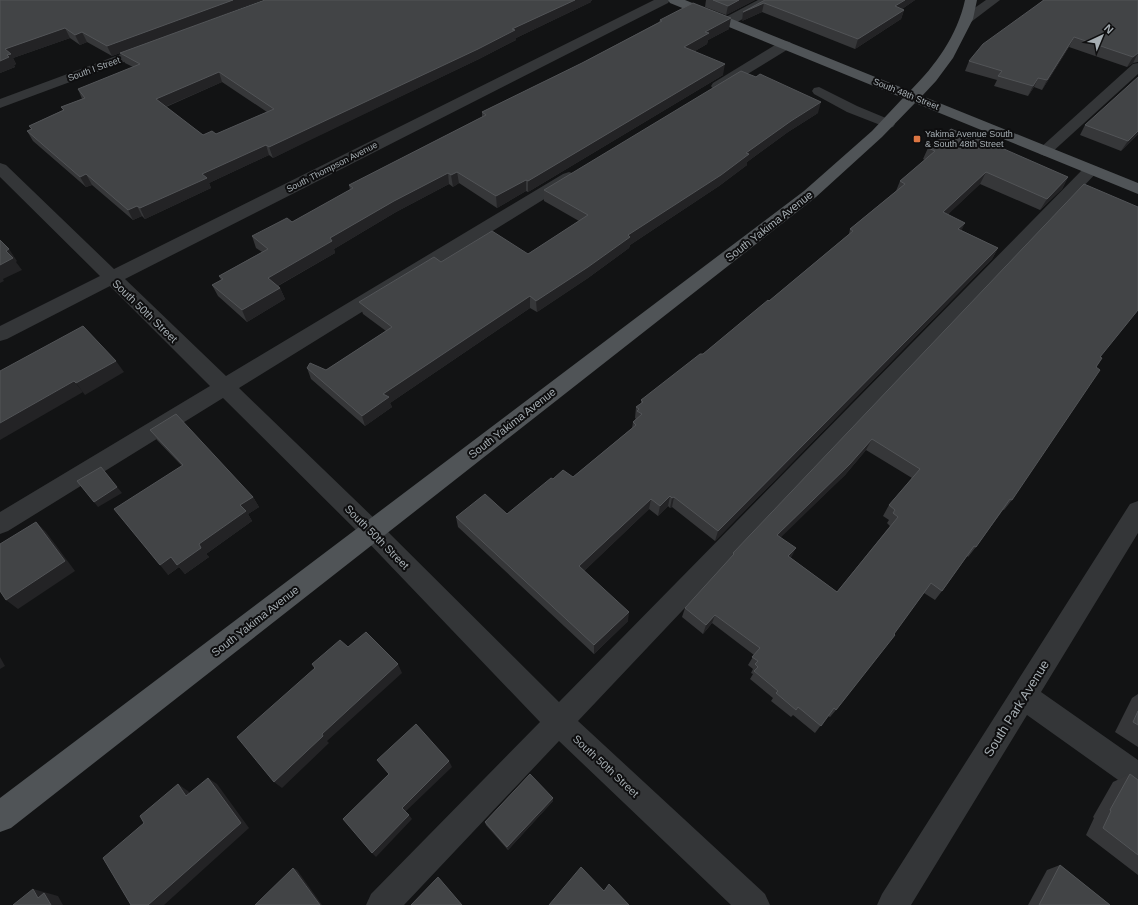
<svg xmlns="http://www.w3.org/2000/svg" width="1138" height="905" font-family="Helvetica,sans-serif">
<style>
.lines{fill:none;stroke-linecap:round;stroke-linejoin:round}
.minor{fill:#343638;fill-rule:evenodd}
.major{fill:#505457;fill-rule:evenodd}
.wall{fill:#363739;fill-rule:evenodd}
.shaded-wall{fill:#232325}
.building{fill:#424446;stroke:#525457;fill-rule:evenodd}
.poi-dot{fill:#dc7643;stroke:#0e0e0f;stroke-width:1.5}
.labels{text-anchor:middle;stroke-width:4;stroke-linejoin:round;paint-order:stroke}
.far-street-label{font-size:9px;fill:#a6aeb3;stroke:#0e0e0f}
.far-poi-label{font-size:9px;fill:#a6aeb3;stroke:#0e0e0f;text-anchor:start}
.street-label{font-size:11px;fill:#a6aeb3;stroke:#0e0e0f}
.near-street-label{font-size:13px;fill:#a6aeb3;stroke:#0e0e0f}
</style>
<rect width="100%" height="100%" fill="#121314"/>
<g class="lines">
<g class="minor">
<polygon points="654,0 670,0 668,3 125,279 226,376 563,174 569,172 575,174 577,177 575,180 239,388 380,524 559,702 1085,167 1091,165 1097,167 1099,170 578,721 765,894 770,905 731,905 559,741 404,905 366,905 371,894 540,722 364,538 223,398 8,531 0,534 0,512 210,386 110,286 7,339 0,341 0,326 100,276 0,177 0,163 6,165 114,269"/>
<polygon points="758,0 773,0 771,3 732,25 722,25 721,22 722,19"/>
<polygon points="986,0 1000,0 971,22 963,22 961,19 963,16"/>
<polygon points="785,41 790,42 792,45 790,48 723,89 718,90 713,89 711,86 713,83 780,42"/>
<polygon points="151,43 156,44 158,47 156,50 0,108 0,99"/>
<polygon points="1138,63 1138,74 1050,154 1045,156 1040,154 1037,151 1040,148 1133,64"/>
<polygon points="819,87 857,106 893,121 895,124 893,127 888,128 847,112 814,94 812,91 814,88"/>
<polygon points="1138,501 1138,533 1041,692 1138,760 1138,791 1128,787 1027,715 911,905 877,905 882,894 1130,504"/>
</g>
<path class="major" d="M668,0H685L910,91C936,65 957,36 965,0H977L973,19L953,58L936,81L922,96L1138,183V194L915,103L882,137L816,197L11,828L0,832V798L804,191L872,131L903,98L670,3Z"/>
</g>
<g class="wall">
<polygon points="0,0 262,0 112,56 87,42 80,45 70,38 13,58 16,64 14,65 15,67 0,73"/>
<path d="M265,0H592L591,1V2L516,38V40L479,59L307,141L273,158L269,155L209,183L211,188L145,219L142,216L133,220L92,185L86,187L33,141L27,131L31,129L29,126L63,110L61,107L82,99L78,89L133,67L125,63L120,53ZM222,82L267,112L216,134L203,135L166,107Z"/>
<polygon points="706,0 755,0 726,15 705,7"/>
<polygon points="765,0 915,0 902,9 904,10 901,19 855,49 762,12 742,21"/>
<polygon points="1043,0 1138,0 1138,62 1133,63 1127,67 1069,47 1042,90 1034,87 1028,96 994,86 997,80 965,71 969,61"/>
<polygon points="660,20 729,29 708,40 707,44 695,51 723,75 528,192 526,191 497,208 459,183 453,187 449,184 396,212 334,249 335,253 278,286 280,288 285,299 247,322 218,296 212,285 221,280 219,276 262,252 256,248 252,236 292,222 350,190 349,185 482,117 482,112 582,63 659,22"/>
<polygon points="818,113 788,132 747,162 747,165 719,186 630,245 629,248 588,278 537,312 530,308 390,403 392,407 365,426 311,379 307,368 326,370 386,331 363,314 359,302 441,262 528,254 579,221 544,201 544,190"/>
<polygon points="1085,125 1138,134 1121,151 1080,135"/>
<polygon points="928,148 1068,177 1062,189 1040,210 980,184 948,214 961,230 998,248 992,259 715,541 672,507 670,508 668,506 658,516 649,509 584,571 628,621 594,654 458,527 456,517 507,514 553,479 573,477 632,428 633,422 636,419 635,418 636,407 641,403 641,400 703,354 769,301 849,234 850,229 896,191 900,181 925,160 923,159"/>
<path d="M1084,184L1101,357L1096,367L1012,500L1004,510H1003L976,547L968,557L967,556L942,591L935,600L924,593L836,710L830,717L828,716L815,733L793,715L791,717L771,701L773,698L750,679L753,674L751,673L753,669L748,665L754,655L712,623L703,634L682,617L685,608L731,558L733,553ZM866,450L912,478L889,505L883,516L889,520L887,523L890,526L837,592L791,558L780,537L845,475Z"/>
<polygon points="150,430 253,497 259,507 248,514 252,521 206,554 209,557 185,574 179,567 168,575 182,466 157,440"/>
<polygon points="1138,694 1138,747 1115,732 1132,698"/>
<polygon points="1130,774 1138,780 1138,875 1086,835 1094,818 1093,817 1113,782"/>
<polygon points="553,798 553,801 508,850 486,825 485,822"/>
<polygon points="1060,865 1110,905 1028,905 1047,870"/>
</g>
<g class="shaded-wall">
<polygon points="233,0 262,0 112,56 107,46"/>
<polygon points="575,0 592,0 591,1 591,2 516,38 516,40 479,59 273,158 269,147 512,29"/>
<polygon points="739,0 755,0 726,15 728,6"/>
<polygon points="905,0 915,0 892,16 895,6"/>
<polygon points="764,3 762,12 742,21 743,12"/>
<polygon points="904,10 901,19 855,49 858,39"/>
<polygon points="731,18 729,29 708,40 707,44 683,58 684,47 705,32"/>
<polygon points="65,28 70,38 13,58 16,64 14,65 15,67 0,73 0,61 5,49"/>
<polygon points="82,32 87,42 80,45 75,35"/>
<polygon points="1074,37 1069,47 1042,90 1047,80"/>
<polygon points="1138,53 1133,63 1127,67 1133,57"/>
<polygon points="725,64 723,75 528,192 528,181"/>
<polygon points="219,72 222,82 160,109 156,99"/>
<polygon points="1038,78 1034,87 1028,96 1033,86"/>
<polygon points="821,102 818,113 788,132 747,162 747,165 719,186 630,245 629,248 588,278 537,312 536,301 628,235 791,121"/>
<polygon points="1138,131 1138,134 1121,151 1128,141"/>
<polygon points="266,145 269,155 209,183 211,188 145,219 140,208 202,174"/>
<polygon points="457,172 459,183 453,187 451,175"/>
<polygon points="986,172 980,184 938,224 943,212"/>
<polygon points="448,173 449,184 396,212 334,249 335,253 272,289 268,278 330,238 394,201"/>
<polygon points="86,174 92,185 86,187 80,177"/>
<polygon points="1068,177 1062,189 1040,210 1047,199"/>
<polygon points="526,180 526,191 497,208 496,196"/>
<polygon points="137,206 142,216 133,220 128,210"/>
<polygon points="965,223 960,234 958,229"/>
<polygon points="998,248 992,259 715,541 718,531"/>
<polygon points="9,249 17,261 16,262 22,270 3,279 4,281 0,283 0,265 6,251"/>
<polygon points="280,288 285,299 247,322 242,310"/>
<polygon points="530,296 530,308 390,403 392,407 365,426 362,416 383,394"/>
<polygon points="116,361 124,372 85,395 76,383"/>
<polygon points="74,381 83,392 0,440 0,423"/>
<polygon points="872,439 866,450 845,475 773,545 777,535"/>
<polygon points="101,467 122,493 98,507 94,502"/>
<polygon points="670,496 668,506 658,516 660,506"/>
<polygon points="253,497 259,507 248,514 252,521 206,554 209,557 185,574 179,567 168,575 160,565 171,557 240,505"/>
<polygon points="674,497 672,507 670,508 672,498"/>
<polygon points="651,499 649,509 579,576 579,566"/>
<polygon points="36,522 46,532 75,571 18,609 6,600"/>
<polygon points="796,548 791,558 784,566 788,556"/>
<polygon points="629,612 628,621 594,654 594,645"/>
<polygon points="715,615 712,623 703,634 706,625"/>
<polygon points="0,657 5,666 0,669"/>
<polygon points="398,664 402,673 327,741 329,743 282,788 274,782 322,734"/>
<polygon points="449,761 452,767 405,812 402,808"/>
<polygon points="208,778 217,784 249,828 164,905 148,905"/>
<polygon points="178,784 188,791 196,802 186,796"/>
<polygon points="553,798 553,801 508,850 507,847"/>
<polygon points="409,815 412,819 376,857 372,853"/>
<polygon points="293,868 297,870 322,905 320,905"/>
<polygon points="33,889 58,896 63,905 51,905 38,898"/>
</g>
<g class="building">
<polygon points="0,0 233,0 107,46 82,32 75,35 65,28 5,49 11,54 7,55 9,57 0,61"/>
<path d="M265,0H575L512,29L515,30L478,49L269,147L266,145L202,174L207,178L140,208L137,206L128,210L86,174L80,177L27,131L32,129L29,126L64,110L61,107L85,98L78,89L140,64L120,53ZM219,72L274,109L216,134L212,131L203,135L156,99Z"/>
<polygon points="713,0 739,0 728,6"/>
<polygon points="765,0 905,0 895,6 904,10 858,39 764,3 743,12"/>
<polygon points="1044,0 1138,0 1138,53 1133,57 1074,37 1047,80 1038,78 1033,86 998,76 1002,71 969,61 983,44"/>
<polygon points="693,3 731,18 705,32 709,33 684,47 725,64 528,181 526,180 496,196 457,172 451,175 448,173 394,201 330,238 332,241 268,278 280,288 242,310 212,285 223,279 219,276 268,249 252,236 287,218 292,222 353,188 349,185 486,115 482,112 582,63 662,21 660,20"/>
<polygon points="741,71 756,77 760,74 821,102 791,121 746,153 749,154 721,175 628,235 630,237 588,267 536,301 530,296 383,394 389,397 362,416 307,368 310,363 326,370 392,327 359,302 434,257 441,262 492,231 528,254 588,215 544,190"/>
<polygon points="1138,77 1138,131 1128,141 1085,125"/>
<polygon points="951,129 963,134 965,132 1068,177 1047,199 986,172 943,212 965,223 958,229 998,248 718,531 674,497 672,498 670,496 660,506 651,499 579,566 629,612 594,645 456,517 485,494 507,514 551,478 553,479 563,470 573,477 636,425 633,422 642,414 637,411 639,409 636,407 643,402 641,400 700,354 703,354 768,300 769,301 853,231 850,229 905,184 900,181 935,151 928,148"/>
<path d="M1084,184L1138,207V310L1100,357L1102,358L1096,367L1100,370L1012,500L1010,499L976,547L974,546L942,591L931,583L894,634L895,635L836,710L834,708L821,726L798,707L796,710L776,693L778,691L754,671L758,667L755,664L758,661L752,657L760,648L715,615L706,625L685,608L734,554L733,553ZM872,439L920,469L889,505L895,510L893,513L898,517L837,592L788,556L796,548L777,535L850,464Z"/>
<polygon points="0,240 9,249 6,251 13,258 0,265"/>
<polygon points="83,326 116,361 76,383 74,381 0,423 0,371"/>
<polygon points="176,414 253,497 240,505 246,511 199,544 201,548 177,565 171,557 160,565 114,509 183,465 150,430"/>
<polygon points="101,467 117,487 94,502 77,481"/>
<polygon points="36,522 65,561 6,600 0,591 0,544"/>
<polygon points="366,632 398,664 322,734 323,736 274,782 237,737 315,668 312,664 340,640 348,647"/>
<polygon points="1138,711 1138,725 1133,722"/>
<polygon points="416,724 449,761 402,808 409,815 372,853 343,819 389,774 377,760"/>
<polygon points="530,774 553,798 507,847 485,822"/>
<polygon points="1130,774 1138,780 1138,855 1103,828 1111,811 1110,810"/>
<polygon points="208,778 241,823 148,905 131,905 103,858 144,823 140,816 178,784 186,796"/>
<polygon points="1060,865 1110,905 1039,905"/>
<polygon points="581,867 604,891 609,884 629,905 549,905"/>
<polygon points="293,868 320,905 255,905"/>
<polygon points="438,877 462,905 411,905"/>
<polygon points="33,889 38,898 44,893 51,905 13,905"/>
</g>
<rect class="poi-dot" x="913" y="135" width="8" height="8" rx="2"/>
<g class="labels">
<g class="far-street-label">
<text transform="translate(94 69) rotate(-20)" y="3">South I Street</text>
<text transform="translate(906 94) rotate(22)" y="3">South 48th Street</text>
<text transform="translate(332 167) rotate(-27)" y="3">South Thompson Avenue</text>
</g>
<g class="far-poi-label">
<text x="925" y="137">Yakima Avenue South<tspan x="925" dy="10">&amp; South 48th Street</tspan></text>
</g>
<g class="street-label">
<text transform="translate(769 226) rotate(-38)" y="4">South Yakima Avenue</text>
<text transform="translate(145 311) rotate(44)" y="4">South 50th Street</text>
<text transform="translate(512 423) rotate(-38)" y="4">South Yakima Avenue</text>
<text transform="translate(377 537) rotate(45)" y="4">South 50th Street</text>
<text transform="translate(255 621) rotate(-38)" y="4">South Yakima Avenue</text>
<text transform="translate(606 766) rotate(43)" y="4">South 50th Street</text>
</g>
<g class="near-street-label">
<text transform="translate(1016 708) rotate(-58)" y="5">South Park Avenue</text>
</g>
</g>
<g transform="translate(1102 36) rotate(44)" stroke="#0e0e0f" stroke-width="3" paint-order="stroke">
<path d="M0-3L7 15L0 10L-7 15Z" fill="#a6aeb3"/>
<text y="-6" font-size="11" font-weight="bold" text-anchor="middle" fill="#a6aeb3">N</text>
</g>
</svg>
